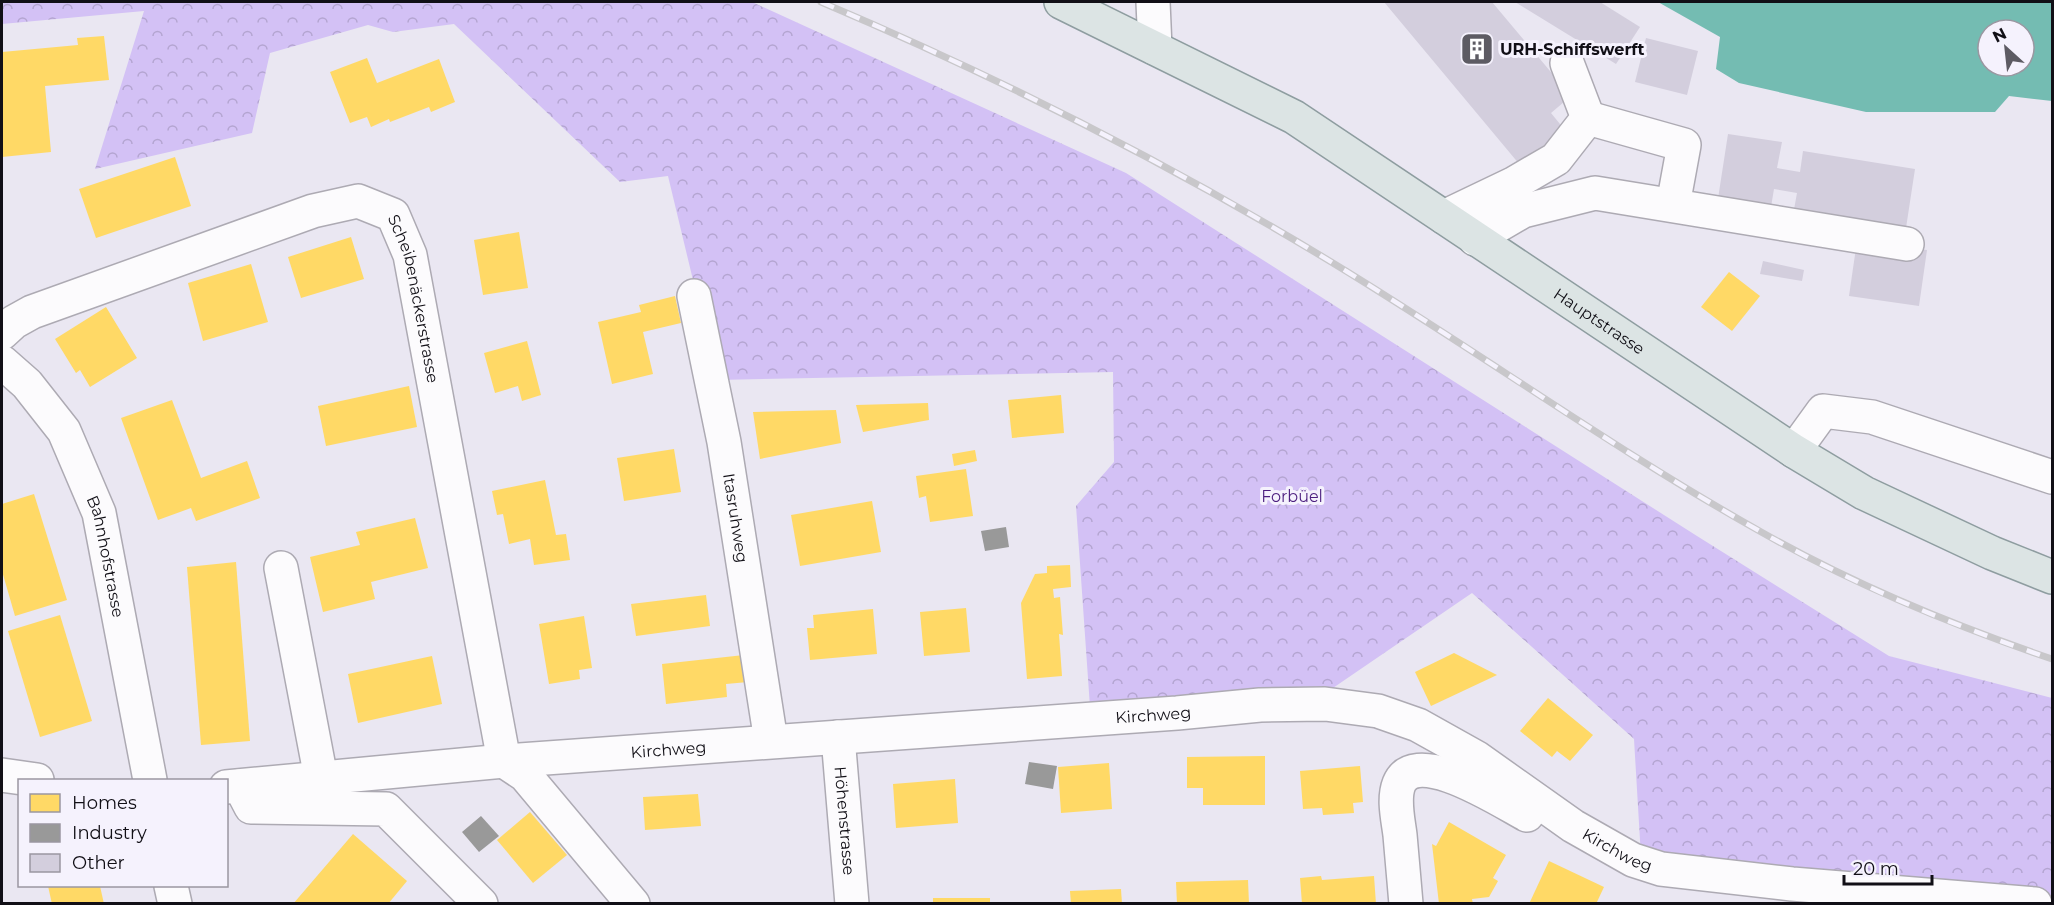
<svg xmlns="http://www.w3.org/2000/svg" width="2054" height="905" font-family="Montserrat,sans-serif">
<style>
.forest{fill:url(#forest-crowns)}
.water{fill:#74bcb2;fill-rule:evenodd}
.homes{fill:#ffd966}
.industry{fill:#999}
.building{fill:#d3cedd}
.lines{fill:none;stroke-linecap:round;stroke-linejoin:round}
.minor-casing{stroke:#adaab3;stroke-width:36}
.major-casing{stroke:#8e9da0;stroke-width:36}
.minor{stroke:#fcfbfd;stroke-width:33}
.major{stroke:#dce4e4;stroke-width:33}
.rail-casing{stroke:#c8c7ca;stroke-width:7}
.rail{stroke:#f5f2fd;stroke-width:4.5;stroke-dasharray:14;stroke-linecap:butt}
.labels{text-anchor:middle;stroke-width:6;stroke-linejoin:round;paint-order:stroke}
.poi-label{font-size:16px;font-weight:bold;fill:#110f16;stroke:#f5f2fd;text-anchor:start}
.street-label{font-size:16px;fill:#110f16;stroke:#f5f2fd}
.park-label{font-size:16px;fill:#4c1e7f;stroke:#f5f2fd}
</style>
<defs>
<pattern id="forest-crowns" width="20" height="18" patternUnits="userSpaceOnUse" patternTransform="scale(1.5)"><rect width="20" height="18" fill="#d3c1f5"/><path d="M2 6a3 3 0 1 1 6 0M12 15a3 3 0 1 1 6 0" fill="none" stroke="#b4a5d1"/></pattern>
</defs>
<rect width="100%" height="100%" fill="#eae7f2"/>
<polygon class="forest" points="2,2 752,2 1126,173 1697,536 1889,656 2052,698 2052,896 1704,871 1641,857 1634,739 1472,593 1330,690 1090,707 1076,506 1114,462 1113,372 717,380 668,176 620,182 454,24 393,32 368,25 270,53 252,133 95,169 144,11 2,24"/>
<path class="water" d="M1658,2H2052V101L2009,96L1995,112H1866L1739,83L1716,69L1720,37ZM1988,30H2024V66H1988Z"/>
<g class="homes">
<polygon points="104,36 109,80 45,86 51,152 2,157 2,52 78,45 77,38"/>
<polygon points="367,58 377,83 439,59 455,102 431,112 429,107 390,122 389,119 371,127 367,117 350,123 330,72"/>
<polygon points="175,157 191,206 96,238 79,189"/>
<polygon points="519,232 528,288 483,295 474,240"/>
<polygon points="351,237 364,279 301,298 288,257"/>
<polygon points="251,264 268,322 203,341 188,283"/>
<polygon points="1729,272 1760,296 1732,331 1701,307"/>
<polygon points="675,296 681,323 643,332 653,374 612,384 598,322 641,312 639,305"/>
<polygon points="106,307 137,358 90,387 80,370 76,373 55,339"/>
<polygon points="527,341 541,395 522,401 518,386 495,393 484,353"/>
<polygon points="409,386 417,427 326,446 318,406"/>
<polygon points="1061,395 1064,433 1012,438 1008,400"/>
<polygon points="172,400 201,478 247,461 260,498 196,521 191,508 158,520 121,418"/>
<polygon points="928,403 929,420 863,432 856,405"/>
<polygon points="836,410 841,443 760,459 753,412"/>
<polygon points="674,449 681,492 624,501 617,458"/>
<polygon points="975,450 977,461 954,466 952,454"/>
<polygon points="966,469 973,516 930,522 926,496 919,498 916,476"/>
<polygon points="545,480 556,535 566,534 570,560 534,565 530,539 509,544 503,514 497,515 492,491"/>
<polygon points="34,494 67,600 15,616 2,571 2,504"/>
<polygon points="872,501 881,552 800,566 791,515"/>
<polygon points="415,518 428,568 371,582 375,599 323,612 310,557 360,545 356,532"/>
<polygon points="236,562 250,741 201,745 187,567"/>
<polygon points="1070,565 1071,587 1053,589 1054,598 1060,597 1063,635 1059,634 1062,676 1027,679 1021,603 1035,574 1047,573 1047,566"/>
<polygon points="706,595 710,626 636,636 631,604"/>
<polygon points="966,608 970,652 924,656 920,612"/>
<polygon points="873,609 877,654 810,660 807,628 814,628 813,615"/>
<polygon points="60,615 92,721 40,737 8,631"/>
<polygon points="584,616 592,668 579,670 580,679 549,684 539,624"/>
<polygon points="1454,653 1497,675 1431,706 1415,672"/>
<polygon points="744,655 748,682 726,684 727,697 666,704 662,664"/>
<polygon points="432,656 442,704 358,723 348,674"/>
<polygon points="1548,698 1593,735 1570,761 1557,751 1552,757 1520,731"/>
<polygon points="1265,756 1265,805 1203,805 1203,788 1187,788 1187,757"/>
<polygon points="1109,763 1112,809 1061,813 1058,767"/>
<polygon points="1360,766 1363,802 1353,803 1354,813 1323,815 1322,808 1303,809 1300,771"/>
<polygon points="955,779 958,823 896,828 893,784"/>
<polygon points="698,794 701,826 645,830 643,797"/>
<polygon points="530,812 567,855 533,883 497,840"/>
<polygon points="1449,822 1506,855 1493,878 1498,881 1489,897 1472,899 1473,904 1439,904 1432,844 1436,846"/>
<polygon points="353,834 407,881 388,904 293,904"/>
<polygon points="1549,861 1604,887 1596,904 1529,904"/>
<polygon points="1321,876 1322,880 1374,876 1376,904 1302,904 1300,878"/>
<polygon points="1248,880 1249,904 1177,904 1176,882"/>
<polygon points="48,886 100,886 104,904 52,904"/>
<polygon points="1121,889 1122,904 1071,904 1070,891"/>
<rect x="933" y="898" width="57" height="6"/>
</g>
<g class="industry">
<polygon points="1006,527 1009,547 985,551 981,531"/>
<polygon points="1029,762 1057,766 1053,789 1025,784"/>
<polygon points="481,816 499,836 479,852 462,832"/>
</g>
<g class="building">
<polygon points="1384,2 1492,2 1571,96 1551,113 1564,129 1520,165"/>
<polygon points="1515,2 1600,2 1640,27 1616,64"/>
<polygon points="1646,38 1698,51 1687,95 1635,82"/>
<polygon points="1728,134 1782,142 1777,168 1800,172 1803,151 1915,169 1906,228 1793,215 1797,193 1774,189 1770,213 1717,205"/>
<polygon points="1857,241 1927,250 1919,306 1849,296"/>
<polygon points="1763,261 1804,270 1802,281 1760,274"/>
</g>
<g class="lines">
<defs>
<g id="minor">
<polyline points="1153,2 1155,48"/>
<polyline points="1588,118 1684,145 1673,205"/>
<polyline points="1444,217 1513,184 1556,159 1588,118 1567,63"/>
<polyline points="1475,239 1523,211 1595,193 1907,244"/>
<path id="s1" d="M694,296L724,442L771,741"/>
<path id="s2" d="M2,333L14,322L32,312L313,211L358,201L393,215L410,255L504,761L525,775L633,904"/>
<path id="s3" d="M2,362L27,384L64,431L99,513L150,780"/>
<polyline points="1794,451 1823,411 1872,417 2052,477"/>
<polyline points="281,568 321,778"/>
<path id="s4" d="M838,737L852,904"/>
<polyline points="2,775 37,780"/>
<polyline points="240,786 251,807 386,809 481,904"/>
<path id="s5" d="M226,787L504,761L1177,713L1260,705L1325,704L1378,711L1418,725L1477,758L1573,826L1633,860L1661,869L1792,884L2035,904"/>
<polyline points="171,886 175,904"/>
<path d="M1406,904C1404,881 1402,857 1400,835C1398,819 1393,799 1399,784C1415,744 1504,803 1527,815"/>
</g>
<g id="major">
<path id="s6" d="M1061,2L1294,117L1794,451L1864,493L1992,553L2052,577"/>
</g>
</defs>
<use href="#minor" class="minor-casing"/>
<use href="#major" class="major-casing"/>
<use href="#minor" class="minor"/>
<use href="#major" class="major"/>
<defs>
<path id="rail" d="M821,2C1003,79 1178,168 1346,271C1486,357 1620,453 1763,533C1855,585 1952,625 2052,659"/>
</defs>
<use href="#rail" class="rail-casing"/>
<use href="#rail" class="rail"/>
</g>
<defs>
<symbol id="building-square" viewBox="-11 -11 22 22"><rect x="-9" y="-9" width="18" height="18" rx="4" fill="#5d5b63" stroke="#f5f2fd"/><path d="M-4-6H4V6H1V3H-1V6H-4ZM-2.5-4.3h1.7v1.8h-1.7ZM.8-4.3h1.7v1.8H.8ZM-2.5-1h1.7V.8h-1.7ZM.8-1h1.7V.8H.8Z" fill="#fff"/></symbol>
</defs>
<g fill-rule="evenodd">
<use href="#building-square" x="1458" y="30" width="38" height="38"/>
</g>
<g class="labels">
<g class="poi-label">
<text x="1500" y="55">URH-Schiffswerft</text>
</g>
<g class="street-label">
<text dy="6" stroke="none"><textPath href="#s2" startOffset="506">Scheibenäckerstrasse</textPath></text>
<text dy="6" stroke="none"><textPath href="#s6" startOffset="627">Hauptstrasse</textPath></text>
<text dy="6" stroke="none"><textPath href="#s1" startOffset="226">Itasruhweg</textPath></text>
<text dy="6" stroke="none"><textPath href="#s3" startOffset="226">Bahnhofstrasse</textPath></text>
<text dy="6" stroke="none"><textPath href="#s5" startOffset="930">Kirchweg</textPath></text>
<text dy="6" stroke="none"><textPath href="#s5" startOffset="444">Kirchweg</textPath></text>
<text dy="6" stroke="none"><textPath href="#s4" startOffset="84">Höhenstrasse</textPath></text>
<text dy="6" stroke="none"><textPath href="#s5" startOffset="1434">Kirchweg</textPath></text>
</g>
<g class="park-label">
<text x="1292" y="502">Forbüel</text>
</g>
</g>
<rect width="2054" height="905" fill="none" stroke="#110f16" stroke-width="6"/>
<rect x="18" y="779" width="210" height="108" fill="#f5f2fd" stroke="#9a97a1" stroke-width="1.5"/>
<rect x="30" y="794" width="30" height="18" fill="#ffd966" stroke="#9a97a1" stroke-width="1.5"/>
<text x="72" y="809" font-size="18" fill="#110f16">Homes</text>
<rect x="30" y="824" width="30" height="18" fill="#999999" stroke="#9a97a1" stroke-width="1.5"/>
<text x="72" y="839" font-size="18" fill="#110f16">Industry</text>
<rect x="30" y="854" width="30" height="18" fill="#d3cedd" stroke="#9a97a1" stroke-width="1.5"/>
<text x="72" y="869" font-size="18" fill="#110f16">Other</text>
<g transform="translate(2006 48) rotate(333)"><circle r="28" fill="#f5f2fd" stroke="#9a97a1" stroke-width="1.5"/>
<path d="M0-4.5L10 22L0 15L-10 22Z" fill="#5d5b63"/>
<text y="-9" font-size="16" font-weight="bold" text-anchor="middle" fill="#110f16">N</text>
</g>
<path d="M1844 875v9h88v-9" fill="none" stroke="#110f16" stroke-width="3"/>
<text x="1853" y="875" font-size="18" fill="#110f16" stroke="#f5f2fd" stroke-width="4.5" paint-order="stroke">20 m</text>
</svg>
